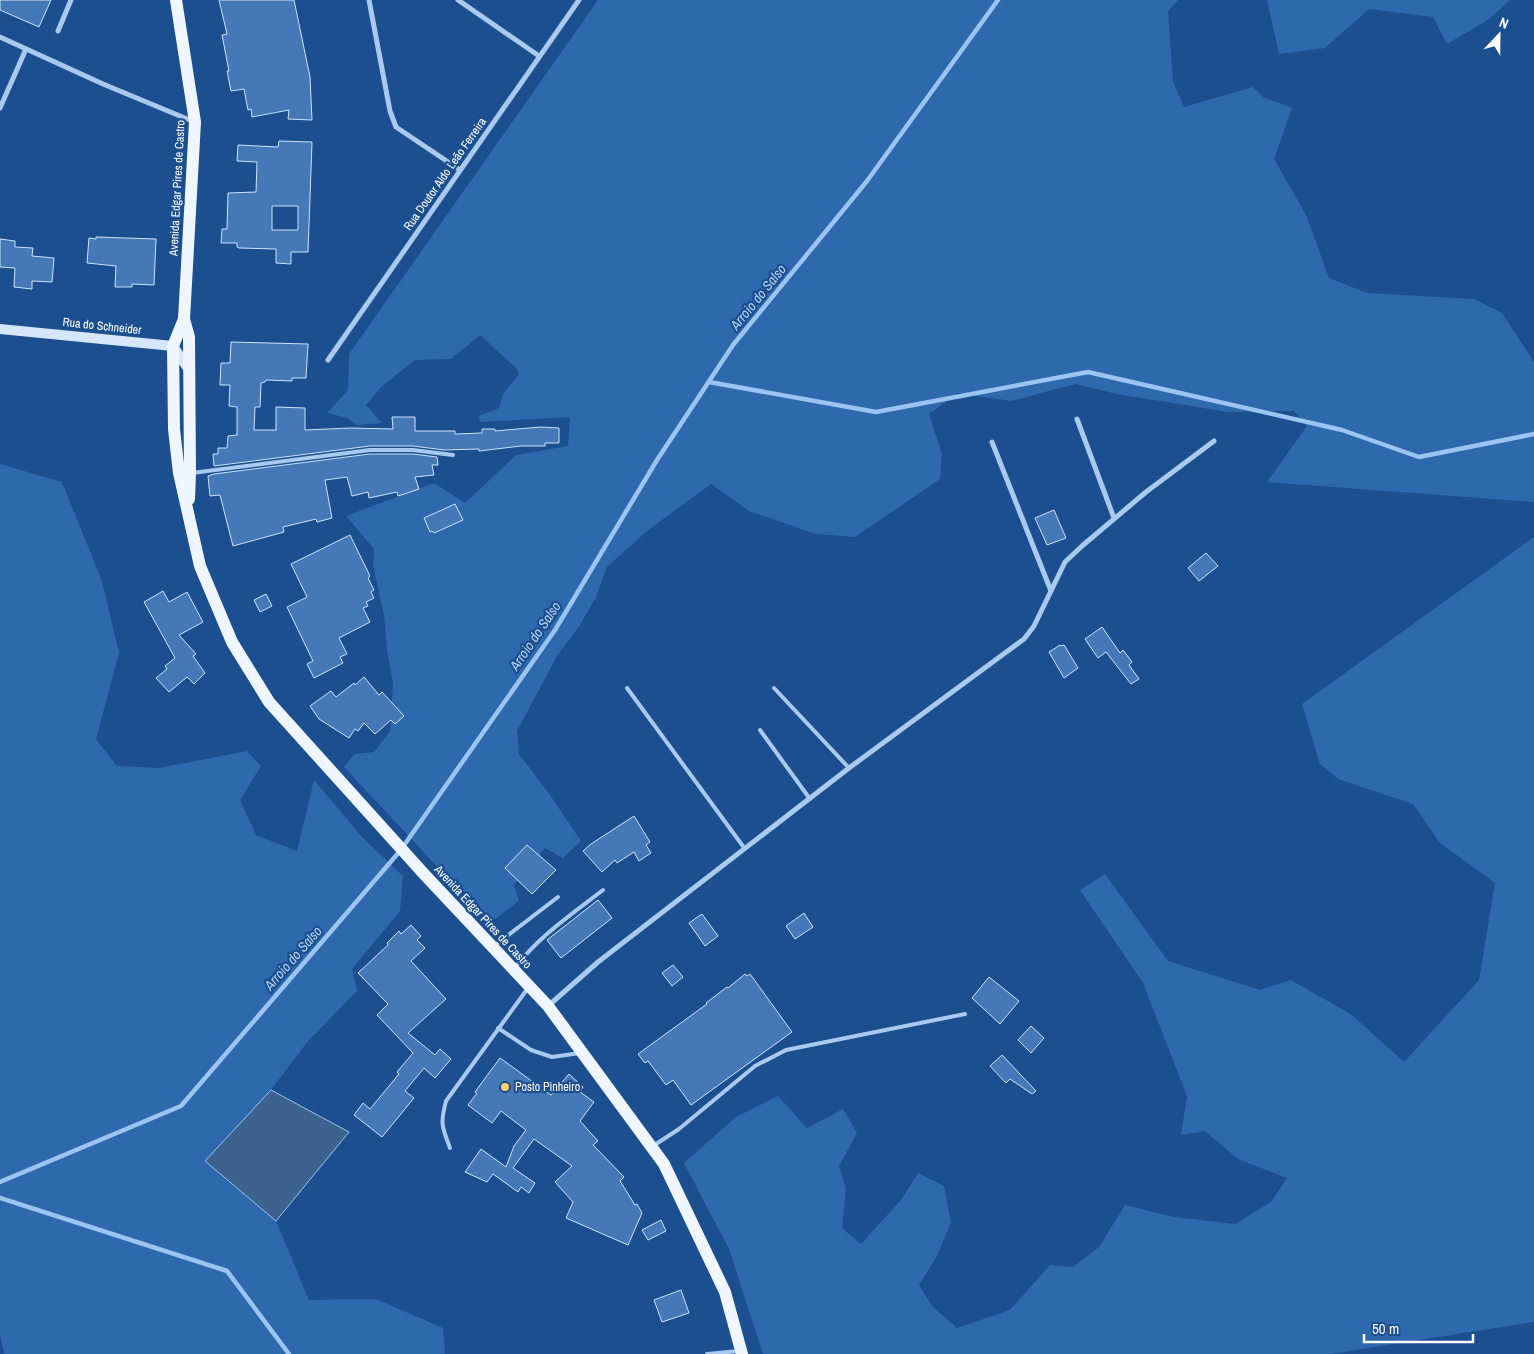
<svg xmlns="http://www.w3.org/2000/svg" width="1534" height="1354" font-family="'Archivo Narrow',sans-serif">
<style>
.green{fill:#2e69ad}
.water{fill:#3c6290;stroke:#9cc4f0}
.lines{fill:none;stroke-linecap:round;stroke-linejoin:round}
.stream{stroke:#9cc4f0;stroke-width:4.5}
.building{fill:#4478b7;stroke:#cfe3fa;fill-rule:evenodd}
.lane{stroke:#a9c9ee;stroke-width:4}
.street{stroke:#a9c9ee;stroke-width:5}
.secondary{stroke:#d6e6fa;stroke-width:10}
.primary{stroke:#f0f6ff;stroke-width:12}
.poi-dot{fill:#ffd166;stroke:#1b4f8f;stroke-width:2}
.labels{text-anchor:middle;stroke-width:4.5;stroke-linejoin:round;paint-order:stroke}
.street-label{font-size:12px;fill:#fff;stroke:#1b4f8f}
.poi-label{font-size:12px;fill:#fff;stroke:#1b4f8f;text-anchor:start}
.water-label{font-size:14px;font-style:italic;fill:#b5d3f5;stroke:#1b4f8f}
</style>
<rect width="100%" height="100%" fill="#1b4f8f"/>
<g class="green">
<polygon points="598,0 1178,0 1168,11 1173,81 1184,107 1253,87 1263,97 1292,108 1274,159 1306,215 1329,278 1367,293 1474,299 1502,313 1534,362 1534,502 1267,482 1307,426 1294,411 1228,412 1117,394 1075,384 1011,401 958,393 929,414 942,454 940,479 855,537 816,534 749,511 711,484 647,531 607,567 596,597 580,625 557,656 517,731 519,754 550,795 581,841 563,858 545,848 514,885 519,901 490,923 344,767 354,754 374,752 390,731 393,682 387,651 384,615 373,565 374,549 346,516 434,483 465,503 516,455 568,446 570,417 480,422 479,416 499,408 503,394 519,374 516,368 480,335 451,359 415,360 381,387 366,405 382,423 357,425 347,418 327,413 348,390 349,354"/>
<polygon points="1267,0 1510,0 1488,20 1447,44 1433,17 1369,9 1325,48 1279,54"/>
<polygon points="0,464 62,482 102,581 119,653 96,739 117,766 159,768 247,751 261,766 240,800 256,835 297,851 314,780 362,837 403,876 400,911 352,969 357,991 308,1041 271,1090 205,1161 276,1221 309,1300 376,1299 443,1328 445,1354 4,1354 0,1334"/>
<polygon points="1534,537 1534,1322 1330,1354 763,1354 729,1249 684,1163 736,1117 778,1096 807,1128 843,1109 857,1133 839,1166 846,1188 842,1228 861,1244 901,1200 918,1173 944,1186 951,1222 937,1256 919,1285 932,1306 957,1328 1010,1310 1050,1265 1073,1267 1099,1247 1125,1205 1174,1217 1235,1224 1271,1202 1287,1178 1238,1159 1205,1131 1181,1135 1187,1096 1143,983 1080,890 1105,874 1168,961 1260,990 1291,980 1352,1015 1404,1062 1479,980 1495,883 1440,843 1413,804 1338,779 1320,764 1302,704"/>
</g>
<polygon class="water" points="271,1090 349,1132 276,1221 205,1161"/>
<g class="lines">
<g class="stream">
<polyline points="709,382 876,412 1088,372 1342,430 1419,457 1534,434"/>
<polyline points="0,1182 181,1106 400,851 555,630 657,460 733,345 867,181 998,0"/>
<polyline points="0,1198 227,1271 289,1354"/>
</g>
</g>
<g class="building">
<polygon points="0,0 51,0 39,27 0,10"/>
<polygon points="219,0 294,0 310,77 312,120 288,119 289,110 252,117 251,109 248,110 244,89 231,91 227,71 229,71 222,35 227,34"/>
<path d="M279,141L312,142L308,252H291V264L276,263V249L239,248L237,247V243H221L222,229H227L228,193L256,192L257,162L237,161L238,145L278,147ZM272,206H298V230H272Z"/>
<polygon points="96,237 156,239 154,285 132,284 132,287 115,287 116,266 87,263 89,238 96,239"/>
<polygon points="0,239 15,241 15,247 33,248 32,256 54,258 52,282 32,281 32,289 14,287 15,268 0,267"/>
<polygon points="231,342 308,344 306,378 292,378 292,381 266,380 265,382 261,383 260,407 255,407 254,430 276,430 276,407 305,408 305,430 350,428 393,429 392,417 415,417 415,431 455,431 455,434 482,433 482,429 495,429 495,431 540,427 559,428 559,443 545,443 545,446 521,446 479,451 479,449 444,450 413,446 370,446 214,466 213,454 218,454 218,448 227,448 228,436 237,435 237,407 229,406 230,385 220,385 221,363 230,363"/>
<polygon points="370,454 413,454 437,457 438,465 432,465 434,475 415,477 419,489 398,496 397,492 369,498 368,492 352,496 347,477 325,480 332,518 317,522 316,519 283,527 284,532 233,546 220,495 210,496 208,476 214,474"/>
<polygon points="455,504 463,520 434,533 432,531 430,532 424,518"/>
<polygon points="1054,510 1066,538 1047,545 1035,518"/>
<polygon points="350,535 370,576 368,578 374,590 371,592 374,598 366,602 368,606 363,608 370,622 339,638 347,654 340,657 343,663 314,678 307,664 313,661 287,607 307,597 291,564"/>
<polygon points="1206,553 1218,566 1199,581 1188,568"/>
<polygon points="163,591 169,602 187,592 203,622 179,635 196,654 193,656 205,673 194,684 187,677 169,692 156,678 167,669 165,666 175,658 144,602"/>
<polygon points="266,594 272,606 260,612 254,600"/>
<polygon points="1102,627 1120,653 1123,650 1132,662 1129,665 1139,679 1131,684 1106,652 1098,658 1085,639"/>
<polygon points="1060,645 1061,646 1064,645 1078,668 1064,678 1049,652"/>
<polygon points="364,677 379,695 382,692 404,716 395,724 391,720 375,734 364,723 358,731 355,729 349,738 319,719 310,706 331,691 336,697 354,683 355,685"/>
<polygon points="634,816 650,842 646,845 651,853 639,861 634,852 617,863 615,860 602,872 583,851 591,844"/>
<polygon points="527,845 556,870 532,894 505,868"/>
<polygon points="598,900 612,918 561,958 547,940"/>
<polygon points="804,913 813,927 795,939 786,926"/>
<polygon points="702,914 718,936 705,946 689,923"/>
<polygon points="411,925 421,936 417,940 425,948 411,961 446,999 408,1033 435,1055 440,1049 451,1059 435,1078 424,1068 405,1091 414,1098 382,1137 354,1115 363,1103 370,1109 399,1074 397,1072 413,1053 377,1015 388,1004 358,973 388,945 387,943 399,931 401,934"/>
<polygon points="673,965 683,977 672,986 662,973"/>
<polygon points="745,974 747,976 750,974 792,1032 691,1105 673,1080 666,1085 648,1061 645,1063 638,1054 707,1004 706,1003 727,987 728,988"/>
<polygon points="989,977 1019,1001 1000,1024 972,998"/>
<polygon points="1031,1026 1044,1038 1031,1053 1018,1040"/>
<polygon points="1002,1055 1036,1091 1032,1094 1010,1079 1006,1083 990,1066"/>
<polygon points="500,1058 551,1095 569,1074 583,1087 580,1092 594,1102 580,1121 598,1141 593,1145 624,1177 620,1181 635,1205 637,1204 642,1213 628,1245 566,1218 573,1202 555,1182 572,1166 534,1139 513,1168 535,1183 529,1193 521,1187 518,1192 493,1174 487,1182 465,1172 481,1149 506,1167 514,1146 526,1130 501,1111 492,1123 468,1105 477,1093 475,1092"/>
<polygon points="661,1220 666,1231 648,1240 642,1230"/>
<polygon points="681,1290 689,1313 662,1322 654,1300"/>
</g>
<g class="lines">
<g class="lane">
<polyline points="192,473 370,450 413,450 453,455"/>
<polyline points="627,688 745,849"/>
<polyline points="774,688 849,768"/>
<polyline points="760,730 810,799"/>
<polyline points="494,946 558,897"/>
<path d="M515,968C539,936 572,914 603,890"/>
<polyline points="498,1028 531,1050 552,1057 580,1053"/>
<polyline points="653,1146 679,1129 755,1066 786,1050 965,1014"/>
<path d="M450,1148C442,1127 440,1124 446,1101L528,988"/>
<polyline points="707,1354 739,1351"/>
</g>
<g class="street">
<polyline points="369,0 390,111 396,127 460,170"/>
<polyline points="458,0 539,56"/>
<polyline points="58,31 71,0"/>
<polyline points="0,37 103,84 192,121"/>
<polyline points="0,108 26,49"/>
<polyline points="328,360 579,0"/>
<polyline points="1077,419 1114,518"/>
<polyline points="992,442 1051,591"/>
<polyline points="548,1006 598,962 849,768 1024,639 1034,626 1065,562 1082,546 1146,492 1214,441"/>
</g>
<polyline class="secondary" points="0,329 173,346 189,370"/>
<g class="primary">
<polyline points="176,0 195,122 184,319 173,346 174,429 179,473 200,566 232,642 269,702 424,874 548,1006 664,1164 725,1292 742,1354"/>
<polyline points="184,319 189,337 190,473 189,499"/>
</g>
</g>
<circle class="poi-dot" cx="505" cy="1087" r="5"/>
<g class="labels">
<g class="street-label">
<text transform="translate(445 174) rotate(-55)" y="4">Rua Doutor Aldo Leão Ferreira</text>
<text transform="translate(177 188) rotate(-87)" y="4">Avenida Edgar Pires de Castro</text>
<text transform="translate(102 326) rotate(6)" y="4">Rua do Schneider</text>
<text transform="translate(483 917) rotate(47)" y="4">Avenida Edgar Pires de Castro</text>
</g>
<g class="poi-label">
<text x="515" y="1091">Posto Pinheiro</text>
</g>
<g class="water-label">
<text transform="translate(758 297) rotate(-51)" y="5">Arroio do Salso</text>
<text transform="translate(535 636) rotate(-56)" y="5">Arroio do Salso</text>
<text transform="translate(293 958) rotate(-49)" y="5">Arroio do Salso</text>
</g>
</g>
<g transform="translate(1499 35) rotate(22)" stroke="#1b4f8f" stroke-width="4" paint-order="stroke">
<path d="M0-4L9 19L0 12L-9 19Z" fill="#ffffff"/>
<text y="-8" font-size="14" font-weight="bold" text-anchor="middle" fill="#ffffff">N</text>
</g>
<path d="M1364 1334v8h109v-8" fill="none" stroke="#ffffff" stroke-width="2.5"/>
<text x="1372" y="1334" font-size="15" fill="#ffffff" stroke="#1b4f8f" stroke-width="4" paint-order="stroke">50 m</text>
</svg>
